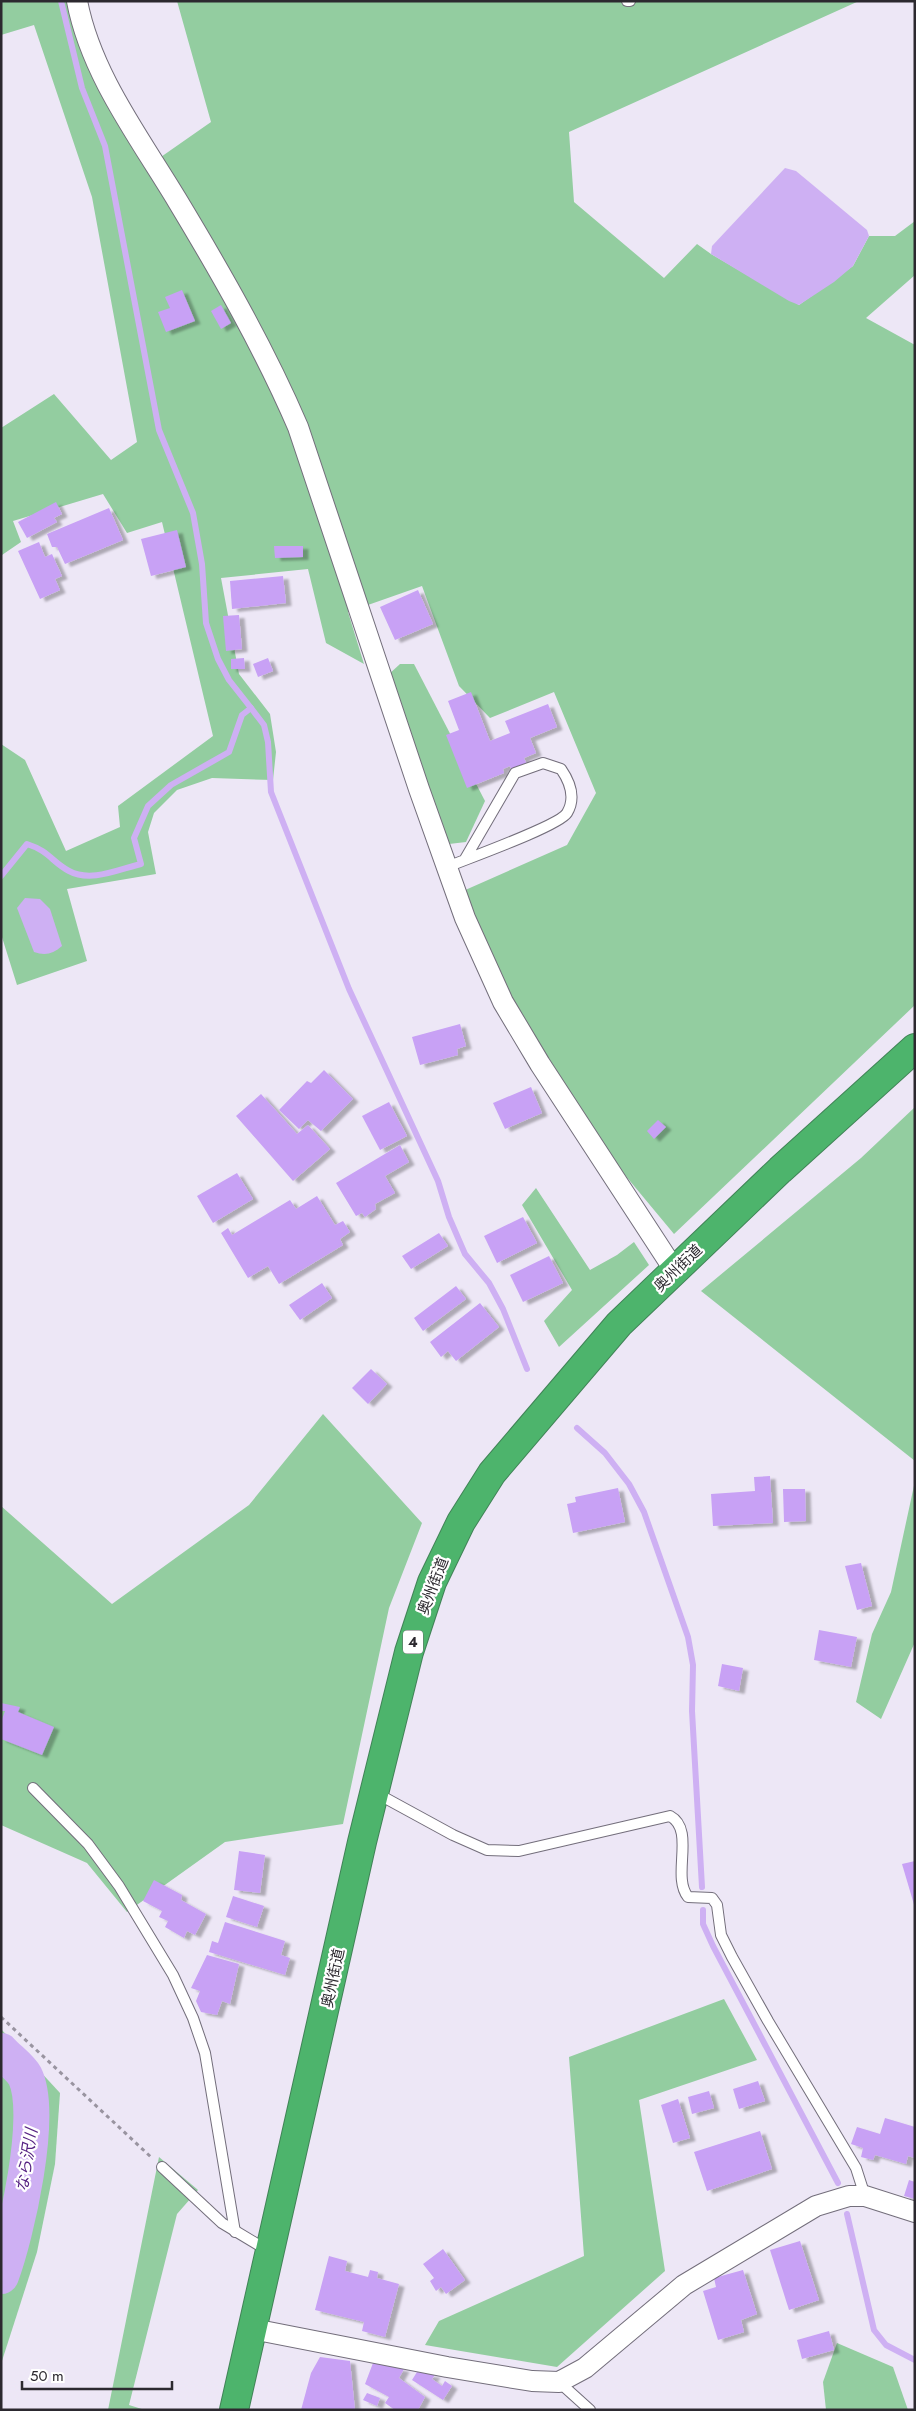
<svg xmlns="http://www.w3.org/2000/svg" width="916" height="2411" font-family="Jost,'Noto Sans JP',sans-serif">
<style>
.green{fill:#93cda0}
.water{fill:#ceb0f3}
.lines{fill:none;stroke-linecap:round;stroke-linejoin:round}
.stream{stroke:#ceb0f3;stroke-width:6}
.river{stroke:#ceb0f3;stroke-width:36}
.building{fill:#c8a1f5;filter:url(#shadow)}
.lane-casing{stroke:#736e7b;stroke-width:12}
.street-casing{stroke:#736e7b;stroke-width:22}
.highway-casing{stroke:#418357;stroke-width:30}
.path{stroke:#9994a0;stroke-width:3;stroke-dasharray:4 4;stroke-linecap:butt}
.lane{stroke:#fff;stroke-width:10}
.street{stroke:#fff;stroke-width:20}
.highway{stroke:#4db46c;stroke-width:28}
.labels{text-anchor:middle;stroke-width:4.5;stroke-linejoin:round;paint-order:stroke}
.shield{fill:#fff;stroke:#6b696d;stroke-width:1}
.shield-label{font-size:14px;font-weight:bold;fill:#2c292f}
.street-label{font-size:15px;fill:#2c292f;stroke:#fff}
.water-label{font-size:16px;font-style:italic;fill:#572483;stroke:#fff}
</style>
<defs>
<filter id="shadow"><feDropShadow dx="5.5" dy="3" stdDeviation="1" flood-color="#0004"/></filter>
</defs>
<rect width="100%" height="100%" fill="#ede7f6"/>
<g class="green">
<polygon points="1,1 69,1 148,166 211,122 177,1 859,1 569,132 574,202 664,278 697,244 711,254 799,305 853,266 869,236 895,236 915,221 915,275 866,318 915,345 915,1005 674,1234 595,1139 497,972 463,891 567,845 596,793 554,692 490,718 459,686 422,586 348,612 364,664 326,643 308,569 221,578 239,674 270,714 276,752 273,780 212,778 177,790 154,813 148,832 156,874 67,889 87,961 17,985 1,934 1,744 25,760 66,851 120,827 118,806 213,736 162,522 127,533 103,494 13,521 21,542 2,555 1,553 1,428 54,394 111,460 137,442 92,197 34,25 1,35"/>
<polygon points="400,664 414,664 485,801 466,842 449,844 388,675"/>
<polygon points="915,1107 915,1461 701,1291 861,1158"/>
<polygon points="536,1188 590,1270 617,1255 634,1242 649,1265 559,1347 544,1321 572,1290 522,1205"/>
<polygon points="323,1414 422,1523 389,1608 343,1824 225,1842 127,1912 87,1863 1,1825 1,1506 112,1604 249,1505"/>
<polygon points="915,1481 915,1642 881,1719 856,1702 872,1634 891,1592"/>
<polygon points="724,1999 757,2060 639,2100 665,2271 557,2367 425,2345 439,2321 584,2256 569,2057"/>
<polygon points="1,2029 60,2093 55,2164 37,2252 1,2364"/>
<polygon points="159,2157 198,2190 177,2214 129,2405 145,2410 108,2410"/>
<polygon points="837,2343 893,2367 908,2410 826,2410 823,2382"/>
</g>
<g class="water">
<polygon points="785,168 796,171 867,230 869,236 853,266 834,282 799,305 789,301 711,254 712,246"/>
<path d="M25,898L40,899L50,909L62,946C53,954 45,956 34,952L17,908Z"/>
</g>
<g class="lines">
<g class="stream">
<polyline points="251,708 264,725 268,742 271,792 349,989 438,1181 449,1217 465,1254 489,1283 503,1309 527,1369"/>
<path d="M1,876L27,844C49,851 52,862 69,871C91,883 119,869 141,864L134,838L148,806L171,785L229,752L242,715L251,708L229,680L218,659L206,623L202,564L193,513L159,430L105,146L82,88L61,1"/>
<polyline points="577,1428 605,1453 629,1484 644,1512 688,1637 693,1665 692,1711 702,1887"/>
<polyline points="703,1910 703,1924 713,1946 838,2183"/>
<polyline points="847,2214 874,2330 886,2345 915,2360"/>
</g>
<path class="river" d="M1,2051C8,2059 20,2067 25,2076C44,2114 16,2236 1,2276"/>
</g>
<g class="building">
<polygon points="182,290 195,321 166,332 158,312 170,308 165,297"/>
<polygon points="221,305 231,323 221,329 211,311"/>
<polygon points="56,502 62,514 54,518 57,522 27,538 18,522"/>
<polygon points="109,508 123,540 65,564 57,547 52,547 47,534"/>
<polygon points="177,530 186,567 151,576 141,539"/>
<polygon points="39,542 45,557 52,554 62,576 55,579 60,590 40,599 18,551"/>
<polygon points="274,546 303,546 303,557 275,558"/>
<polygon points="283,576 286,603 232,609 230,581"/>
<polygon points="418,590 433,624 395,640 380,607"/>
<polygon points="239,615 242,649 226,651 223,616"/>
<polygon points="244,658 245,669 231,669 231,659"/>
<polygon points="268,658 273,671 258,677 253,664"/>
<polygon points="471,692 490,741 510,733 505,721 548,704 557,727 530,738 536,753 524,758 527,765 512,771 510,766 503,769 504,773 467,788 446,735 459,730 448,701"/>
<polygon points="460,1024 466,1046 457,1049 458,1055 420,1065 412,1037"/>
<polygon points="324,1070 353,1099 321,1131 308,1120 299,1129 279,1110 307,1081 311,1083"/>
<polygon points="531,1087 542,1113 505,1129 493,1103"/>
<polygon points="261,1094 297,1134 308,1125 330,1149 293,1181 236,1116"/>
<polygon points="389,1102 407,1136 380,1150 362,1116"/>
<polygon points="658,1120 666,1127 654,1139 647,1131"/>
<polygon points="400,1145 409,1162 385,1176 395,1193 375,1204 376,1209 365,1217 362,1213 356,1216 336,1183"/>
<polygon points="237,1173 253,1199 213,1223 197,1196"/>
<polygon points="317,1196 335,1225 343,1221 350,1232 340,1239 343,1245 279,1284 268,1266 248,1278 221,1233 228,1228 232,1235 290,1200 296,1209"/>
<polygon points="523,1217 537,1243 497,1263 484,1236"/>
<polygon points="439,1233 448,1246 411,1269 402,1256"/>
<polygon points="549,1256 563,1283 523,1302 510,1275"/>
<polygon points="322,1283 332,1298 300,1320 289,1305"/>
<polygon points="456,1286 466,1299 423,1331 414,1318"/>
<polygon points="480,1303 499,1327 456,1361 448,1351 441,1357 430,1342"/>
<polygon points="371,1369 387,1384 368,1404 352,1388"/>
<polygon points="770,1476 773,1523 713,1526 711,1494 755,1491 754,1477"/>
<polygon points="618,1488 625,1522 573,1533 567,1504 576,1502 575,1497"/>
<polygon points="783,1489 805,1489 806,1521 784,1522"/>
<polygon points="861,1563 872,1606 857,1610 845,1566"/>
<polygon points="819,1630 857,1637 851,1667 814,1660"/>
<polygon points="722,1664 743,1668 739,1691 718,1686"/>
<polygon points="1,1703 20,1707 18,1712 54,1727 42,1755 1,1739 1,1722 5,1711 1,1711"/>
<polygon points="239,1851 265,1855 260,1893 234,1890"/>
<polygon points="915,1861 915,1908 902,1864"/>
<polygon points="154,1880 182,1895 181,1900 206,1914 195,1935 187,1931 184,1938 165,1927 168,1921 159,1917 162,1911 143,1901"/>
<polygon points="233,1896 264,1906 257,1927 226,1917"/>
<polygon points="225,1922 285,1941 281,1955 290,1958 285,1975 209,1952 212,1941 218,1943"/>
<polygon points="207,1955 239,1964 230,2004 222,2001 217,2015 201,2012 196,2001 200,1991 191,1988"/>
<polygon points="758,2081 765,2101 739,2109 733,2089"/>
<polygon points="709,2091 714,2108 692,2114 688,2097"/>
<polygon points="678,2099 690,2138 673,2143 661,2105"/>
<polygon points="885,2118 915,2127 915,2158 908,2156 906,2164 875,2155 873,2160 861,2157 863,2148 851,2144 857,2127 880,2134"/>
<polygon points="760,2131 772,2169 707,2191 694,2152"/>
<polygon points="909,2180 915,2182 915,2199 904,2196"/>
<polygon points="800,2241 819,2300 789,2310 770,2250"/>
<polygon points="443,2249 465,2280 446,2294 441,2287 436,2291 430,2281 434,2278 423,2264"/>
<polygon points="329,2256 347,2261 345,2271 368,2277 370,2270 378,2272 377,2278 399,2284 385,2337 362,2331 364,2322 315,2310"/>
<polygon points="743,2270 757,2314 741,2320 744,2332 718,2340 703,2291 716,2287 714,2278"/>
<polygon points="829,2331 834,2350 802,2359 797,2340"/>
<polygon points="320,2357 350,2361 355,2410 301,2410 311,2373"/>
<polygon points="373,2363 404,2369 399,2378 425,2397 418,2410 395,2410 385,2403 389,2397 365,2384"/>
<polygon points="417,2372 435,2375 432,2379 442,2386 445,2381 452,2386 443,2400 412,2380"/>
<polygon points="367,2393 380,2398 377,2406 363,2400"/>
</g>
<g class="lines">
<defs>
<g id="lane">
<polyline points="627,1 630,1"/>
<path d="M447,867C466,859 559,826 567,813C576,798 570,782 561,769L543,763L515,773L465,859"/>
<polyline points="33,1788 88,1844 119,1886 173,1975 193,2018 205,2053 235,2232"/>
<path d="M376,1793L453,1835L487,1850L519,1851L670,1816C696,1830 671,1876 688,1897L712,1898L717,1905L721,1935L732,1957L768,2021L856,2168L865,2196"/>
<polyline points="162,2167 222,2223 267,2250"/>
<polyline points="559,2382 590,2410"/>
</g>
<g id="street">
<path d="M77,1C91,74 139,137 177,200C221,273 264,348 298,427L419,789L465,918L503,1002L540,1064L675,1271"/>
<polyline points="253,2329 447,2367 532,2381 559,2382 585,2368 684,2285 816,2206 849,2196 865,2196 915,2212"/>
</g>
<polyline id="highway" points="234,2410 362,1842 409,1652 432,1582 461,1522 492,1473 619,1324 780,1170 915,1048"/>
</defs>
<use href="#lane" class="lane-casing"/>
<use href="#street" class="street-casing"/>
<use href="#highway" class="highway-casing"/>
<polyline class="path" points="1,2017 152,2158"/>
<use href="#lane" class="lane"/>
<use href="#street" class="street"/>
<use href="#highway" class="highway"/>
</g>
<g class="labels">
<rect class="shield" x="403" y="1630.5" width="20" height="23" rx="4"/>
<g class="shield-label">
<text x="413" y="1647">4</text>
</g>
<g class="street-label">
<text transform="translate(678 1268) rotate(-44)" y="5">奥州街道</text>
<text transform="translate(433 1586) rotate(-69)" y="5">奥州街道</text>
<text transform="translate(333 1978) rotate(-78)" y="5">奥州街道</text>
</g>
<g class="water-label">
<text transform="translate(26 2160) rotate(-81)" y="6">なら沢川</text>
</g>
</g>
<rect width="916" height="2411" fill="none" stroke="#2c292f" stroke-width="5"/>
<path d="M22 2381v8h150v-8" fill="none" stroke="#2c292f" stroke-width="2.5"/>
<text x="30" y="2381" font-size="15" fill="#2c292f" stroke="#ffffff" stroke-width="4" paint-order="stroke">50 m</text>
</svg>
